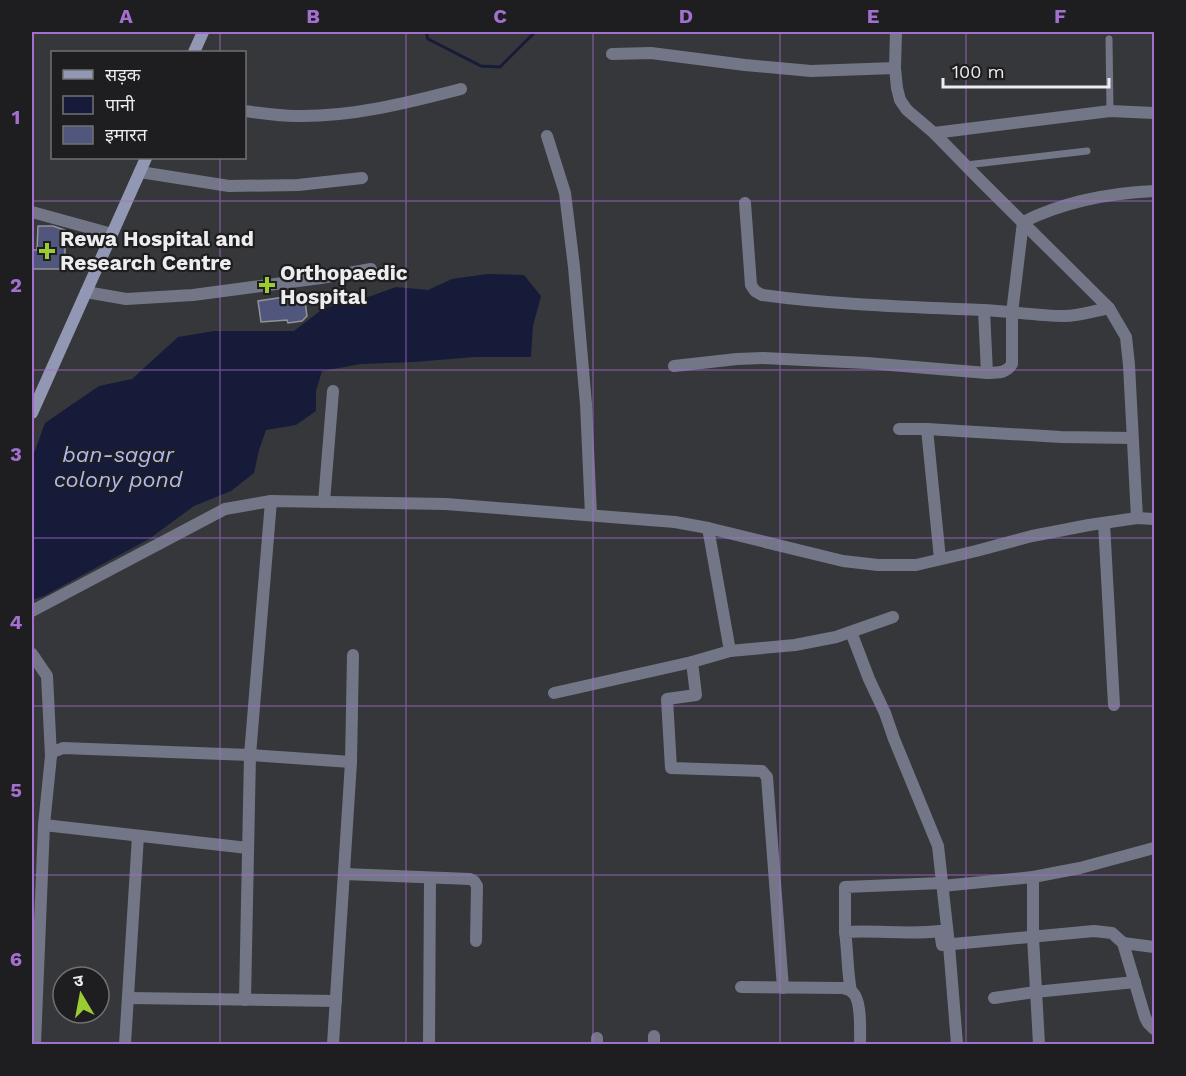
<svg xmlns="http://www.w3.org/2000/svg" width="1186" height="1076" font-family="'Work Sans','Noto Sans Devanagari',sans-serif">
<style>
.water{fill:#171b3a}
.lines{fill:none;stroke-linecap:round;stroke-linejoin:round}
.stream{stroke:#171b3a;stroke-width:3}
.building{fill:#51577c;stroke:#929398;stroke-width:1.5}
.service{stroke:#727687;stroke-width:7}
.minor{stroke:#727687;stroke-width:12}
.secondary{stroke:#9298b3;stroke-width:12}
.grid{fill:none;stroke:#a370d0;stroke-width:1.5;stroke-opacity:0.55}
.poi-dot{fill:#9bcb33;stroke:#1e1e20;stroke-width:2}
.labels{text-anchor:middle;stroke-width:4.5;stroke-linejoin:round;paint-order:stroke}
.poi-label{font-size:21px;font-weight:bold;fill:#ededef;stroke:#1e1e20;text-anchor:start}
.water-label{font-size:22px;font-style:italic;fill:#aebaf8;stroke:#1e1e20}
.neatline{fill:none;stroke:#a370d0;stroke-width:2}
.grid-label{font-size:20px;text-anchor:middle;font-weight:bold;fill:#a370d0}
</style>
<rect width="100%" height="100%" fill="#36373a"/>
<polygon class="water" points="487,274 524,275 541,296 533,326 531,357 475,357 414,362 361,364 322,371 316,391 316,411 296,425 266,430 259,450 254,473 231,491 194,506 149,539 44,596 32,600 32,459 45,423 99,386 132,379 178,337 214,331 294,331 324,308 371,296 396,287 428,290 452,279"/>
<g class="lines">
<polyline class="stream" points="426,32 428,39 481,66 500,67 535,32"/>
</g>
<g class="building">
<polygon points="38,226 53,226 65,230 65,269 32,269 32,250 37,250"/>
<polygon points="304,294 307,316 302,321 288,323 287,320 261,322 258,301"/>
</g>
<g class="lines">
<g class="service">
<polyline points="1109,39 1110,111"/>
<polyline points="966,165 1087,151"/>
</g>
<g class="minor">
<polyline points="896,32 895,68 897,88 900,100 907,110 934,133 980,180 1109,308 1126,337 1129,365 1137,518"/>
<polyline points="612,54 651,53 745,65 811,71 895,68"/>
<path d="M244,111C261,113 279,116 296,116C352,117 407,103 461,89"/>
<polyline points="934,133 1110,111 1154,113"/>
<polyline points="547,136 565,193 574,267 586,404 591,515"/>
<polyline points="140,172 229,186 298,185 362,178"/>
<path d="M745,203L751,285L755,291L762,295C835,305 909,307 982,310C1009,311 1037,316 1064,316C1079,316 1094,311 1109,308"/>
<polyline points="32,212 112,234"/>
<polyline points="86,292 126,299 193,295 321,278 371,269"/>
<polyline points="984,310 987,373"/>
<path d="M674,366L737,359L763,358L867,363L987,373C997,372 1006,374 1012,364V313L1023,222C1063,202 1110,193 1154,191"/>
<polyline points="899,429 927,429 1061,437 1132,438"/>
<polyline points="927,429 940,559"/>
<polyline points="324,502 333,391"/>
<polyline points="1104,523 1114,705"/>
<polyline points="708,528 730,651"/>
<polyline points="32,611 225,509 271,501 446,504 675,522 708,528 843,561 878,565 916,565 976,551 1032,536 1089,525 1137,518 1154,519"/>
<polyline points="851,632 869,679 885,713 894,739 938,846 949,945 957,1044"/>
<polyline points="32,654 47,676 51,756"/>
<polyline points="692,662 696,695 667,699 671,768 762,771 767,777 783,988"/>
<polyline points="554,693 692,662 730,651 795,645 836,637 893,617"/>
<polyline points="44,825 248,848"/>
<polyline points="344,874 470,879 474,881 477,886 476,941"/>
<polyline points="942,886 1033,877"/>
<polyline points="845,932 845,887 942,883"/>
<polyline points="1123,943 1154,947"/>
<path d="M741,987L843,988C845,989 851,990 852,992C862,999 860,1033 860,1044"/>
<path d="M851,991C847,971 848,952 845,932C877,930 908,935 940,931L942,945L1094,931L1112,933L1123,943L1145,1017L1148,1023L1154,1029"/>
<polyline points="128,998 336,1001"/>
<polyline points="994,998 1035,992 1135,982"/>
<polyline points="245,1000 250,755 271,501"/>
<polyline points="35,1044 44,825 51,756 53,752 63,748 250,755 351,762"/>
<polyline points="125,1044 138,836"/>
<polyline points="333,1044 351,762 353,655"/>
<polyline points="429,1044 430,878"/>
<polyline points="597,1044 597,1038"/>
<polyline points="654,1044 654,1036"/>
<polyline points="1039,1044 1033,937 1033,877 1080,868 1154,848"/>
</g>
<g class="secondary">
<polyline points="194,52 203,32"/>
<polyline points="32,413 146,158"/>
</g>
</g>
<path class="grid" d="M220,32V52M406,32V1044M593,32V1044M780,32V1044M966,32V1044M220,158V1044M32,201H1154M32,370H1154M32,538H1154M32,706H1154M32,875H1154"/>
<g class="poi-dot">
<path d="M44 242h6v6h6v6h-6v6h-6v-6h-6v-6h6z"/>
<path d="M264 276h6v6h6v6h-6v6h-6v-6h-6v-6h6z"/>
</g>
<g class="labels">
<g class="poi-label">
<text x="60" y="246">Rewa Hospital and<tspan x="60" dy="24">Research Centre</tspan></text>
<text x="280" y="280">Orthopaedic<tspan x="280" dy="24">Hospital</tspan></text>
</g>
<g class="water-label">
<text x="118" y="462">ban-sagar<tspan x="118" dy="25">colony pond</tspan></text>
</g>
</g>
<rect width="1186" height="1076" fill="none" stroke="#1e1e20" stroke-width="66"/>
<rect x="51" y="51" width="195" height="108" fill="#1e1e20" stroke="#717173" stroke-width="1.5"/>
<rect x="63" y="70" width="30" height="9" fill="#9298b3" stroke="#717173" stroke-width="1.5"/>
<text x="105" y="81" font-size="18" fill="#ededef">सड़क</text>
<rect x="63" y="96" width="30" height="18" fill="#171b3a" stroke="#717173" stroke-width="1.5"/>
<text x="105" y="111" font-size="18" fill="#ededef">पानी</text>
<rect x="63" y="126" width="30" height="18" fill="#51577c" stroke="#717173" stroke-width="1.5"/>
<text x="105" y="141" font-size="18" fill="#ededef">इमारत</text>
<g transform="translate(81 995) rotate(350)"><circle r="28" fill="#1e1e20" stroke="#717173" stroke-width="1.5"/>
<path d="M0-4.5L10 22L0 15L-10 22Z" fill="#9bcb33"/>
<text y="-9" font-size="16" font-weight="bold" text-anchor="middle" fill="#ededef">उ</text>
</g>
<path d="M943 78v9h166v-9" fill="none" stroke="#ededef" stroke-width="3"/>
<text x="952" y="78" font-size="18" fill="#ededef" stroke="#1e1e20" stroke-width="4.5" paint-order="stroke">100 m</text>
<rect x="33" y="33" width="1120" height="1010" class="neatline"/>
<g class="grid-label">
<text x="126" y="23">A</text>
<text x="313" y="23">B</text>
<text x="500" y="23">C</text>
<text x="686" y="23">D</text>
<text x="873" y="23">E</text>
<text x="1060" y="23">F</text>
<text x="16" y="124">1</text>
<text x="16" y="292">2</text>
<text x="16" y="461">3</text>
<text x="16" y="629">4</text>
<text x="16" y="797">5</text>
<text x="16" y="966">6</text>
</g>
</svg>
